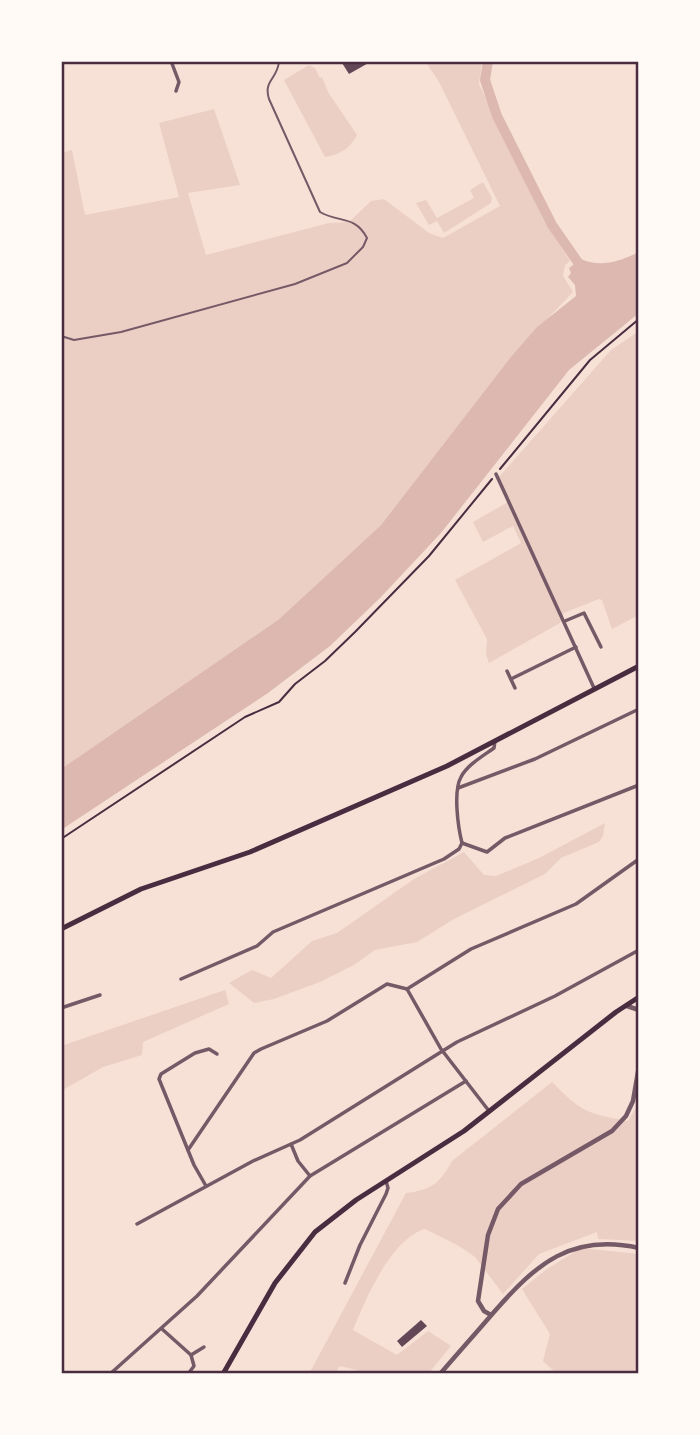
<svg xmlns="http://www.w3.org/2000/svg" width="700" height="1435" font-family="'Work Sans',sans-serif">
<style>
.green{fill:#ebcfc5}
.water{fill:#dcb8b0}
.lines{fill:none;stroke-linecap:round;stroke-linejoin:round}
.river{stroke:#dcb8b0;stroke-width:10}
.building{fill:#644757}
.path{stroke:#4a2c40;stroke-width:2}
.service{stroke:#755966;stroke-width:2}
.minor{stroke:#755966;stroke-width:3.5}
.tertiary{stroke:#755966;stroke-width:4.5}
.secondary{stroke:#4a2c40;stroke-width:5}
.neatline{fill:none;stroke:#4a2c40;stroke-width:2.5}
</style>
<rect width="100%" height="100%" fill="#f7e1d7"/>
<g class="green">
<polygon points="425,61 482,61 479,84 544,221 570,261 565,265 563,276 573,292 510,358 381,525 354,550 278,620 61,769 61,153 72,150 85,215 179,197 159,123 214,109 240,185 188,193 206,255 329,223 349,222 371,201 384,199 429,233 443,238 500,206 439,82"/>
<path d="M309,65L315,68L320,78L322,77L328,92L357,135C350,148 340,155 325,157L284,80Z"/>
<polygon points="483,182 492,198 491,203 444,233 437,221 429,225 416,203 426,200 437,218 474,198 470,190"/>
<polygon points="639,331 639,615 612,629 602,600 599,599 564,613 560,623 489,663 486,654 487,639 455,580 521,543 513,526 483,542 473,522 508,502 498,478 611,350"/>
<polygon points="605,823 603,836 599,842 561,858 545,874 454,919 417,942 375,950 354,965 320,982 274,999 254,1003 229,983 252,970 271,978 312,941 337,933 414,879 464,852 484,875 496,876 539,858"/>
<polygon points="225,990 229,1004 143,1042 142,1055 103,1067 61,1091 61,1046"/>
<path d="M552,1082C582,1112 585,1113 628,1121L639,1102V1241L598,1239L597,1232L539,1254L503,1294L475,1257L459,1246L425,1229C391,1239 366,1298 353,1330L397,1355L428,1331L451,1346L428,1374H361L356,1370L340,1366L334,1374H309L406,1193C432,1190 440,1183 452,1161Z"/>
<polygon points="581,1248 639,1254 639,1374 557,1374 543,1361 550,1334 522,1289 547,1269"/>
</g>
<path class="water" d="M639,252V313L569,370L441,533L380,598L330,646L268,693L61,830V769L278,620L354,550L381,525L510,358L537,327L576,296L575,285L568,277L571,273L569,268L581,259C601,268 621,261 639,252Z"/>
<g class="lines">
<polyline class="river" points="488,61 485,80 497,116 552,225 584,271"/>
</g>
<g class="building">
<polygon points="345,61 372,61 349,74 342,63"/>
<polygon points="421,1320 427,1326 402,1347 397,1341"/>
</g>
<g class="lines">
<g class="path">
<polyline points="500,469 590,360 639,319"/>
<polyline points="61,839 245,717 279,702 295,684 325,661 355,632 429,556 492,479"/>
</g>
<path class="service" d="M61,336L74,340L121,332L295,284L347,263L363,247L367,238C355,215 339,223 320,212L269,99C263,80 278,79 279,61"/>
<g class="minor">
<polyline points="171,61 179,82 176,91"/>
<polyline points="496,474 594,688"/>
<polyline points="565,621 584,613 601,647"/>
<polyline points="507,671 515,688"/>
<polyline points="511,679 576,647"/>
<polyline points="458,788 535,759 639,709"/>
<polyline points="462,843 487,852 505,838 639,785"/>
<path d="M462,843C458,827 453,791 461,777C467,765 483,756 494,748L495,741"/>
<polyline points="181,979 257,946 273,932 444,859 459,849 462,843"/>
<polyline points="407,989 441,1049 489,1111"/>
<polyline points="61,1008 100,995"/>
<polyline points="291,1144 298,1161 310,1176"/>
<polyline points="188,1150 254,1053 261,1049 327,1021 387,984 407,989 471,949 576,904 639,859"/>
<polyline points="206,1186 194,1165 159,1079 161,1074 195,1053 209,1049 217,1054"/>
<polyline points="137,1224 253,1161 300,1140 457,1042 555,996 639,950"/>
<polyline points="345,1283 360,1245 386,1194 388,1188 386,1181"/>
<polyline points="162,1329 191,1355 194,1366 188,1374"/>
<polyline points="191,1355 204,1347"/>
<polyline points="110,1374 197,1296 310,1176 466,1081"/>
</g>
<g class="tertiary">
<polyline points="627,1006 639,1010"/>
<polyline points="491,1315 484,1311 478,1301 488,1235 498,1209 521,1184 612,1131 626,1116 633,1101 639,1066"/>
<path d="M440,1374C458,1353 476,1333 494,1312C536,1264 571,1233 639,1248"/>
</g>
<g class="secondary">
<polyline points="61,929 141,889 250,852 447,766 639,666"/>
<polyline points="223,1374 275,1283 315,1232 356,1200 464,1131 616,1012 639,997"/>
</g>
</g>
<rect width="700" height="1435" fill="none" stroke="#fffaf5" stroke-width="126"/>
<rect x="63" y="63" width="574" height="1309" class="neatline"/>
</svg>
